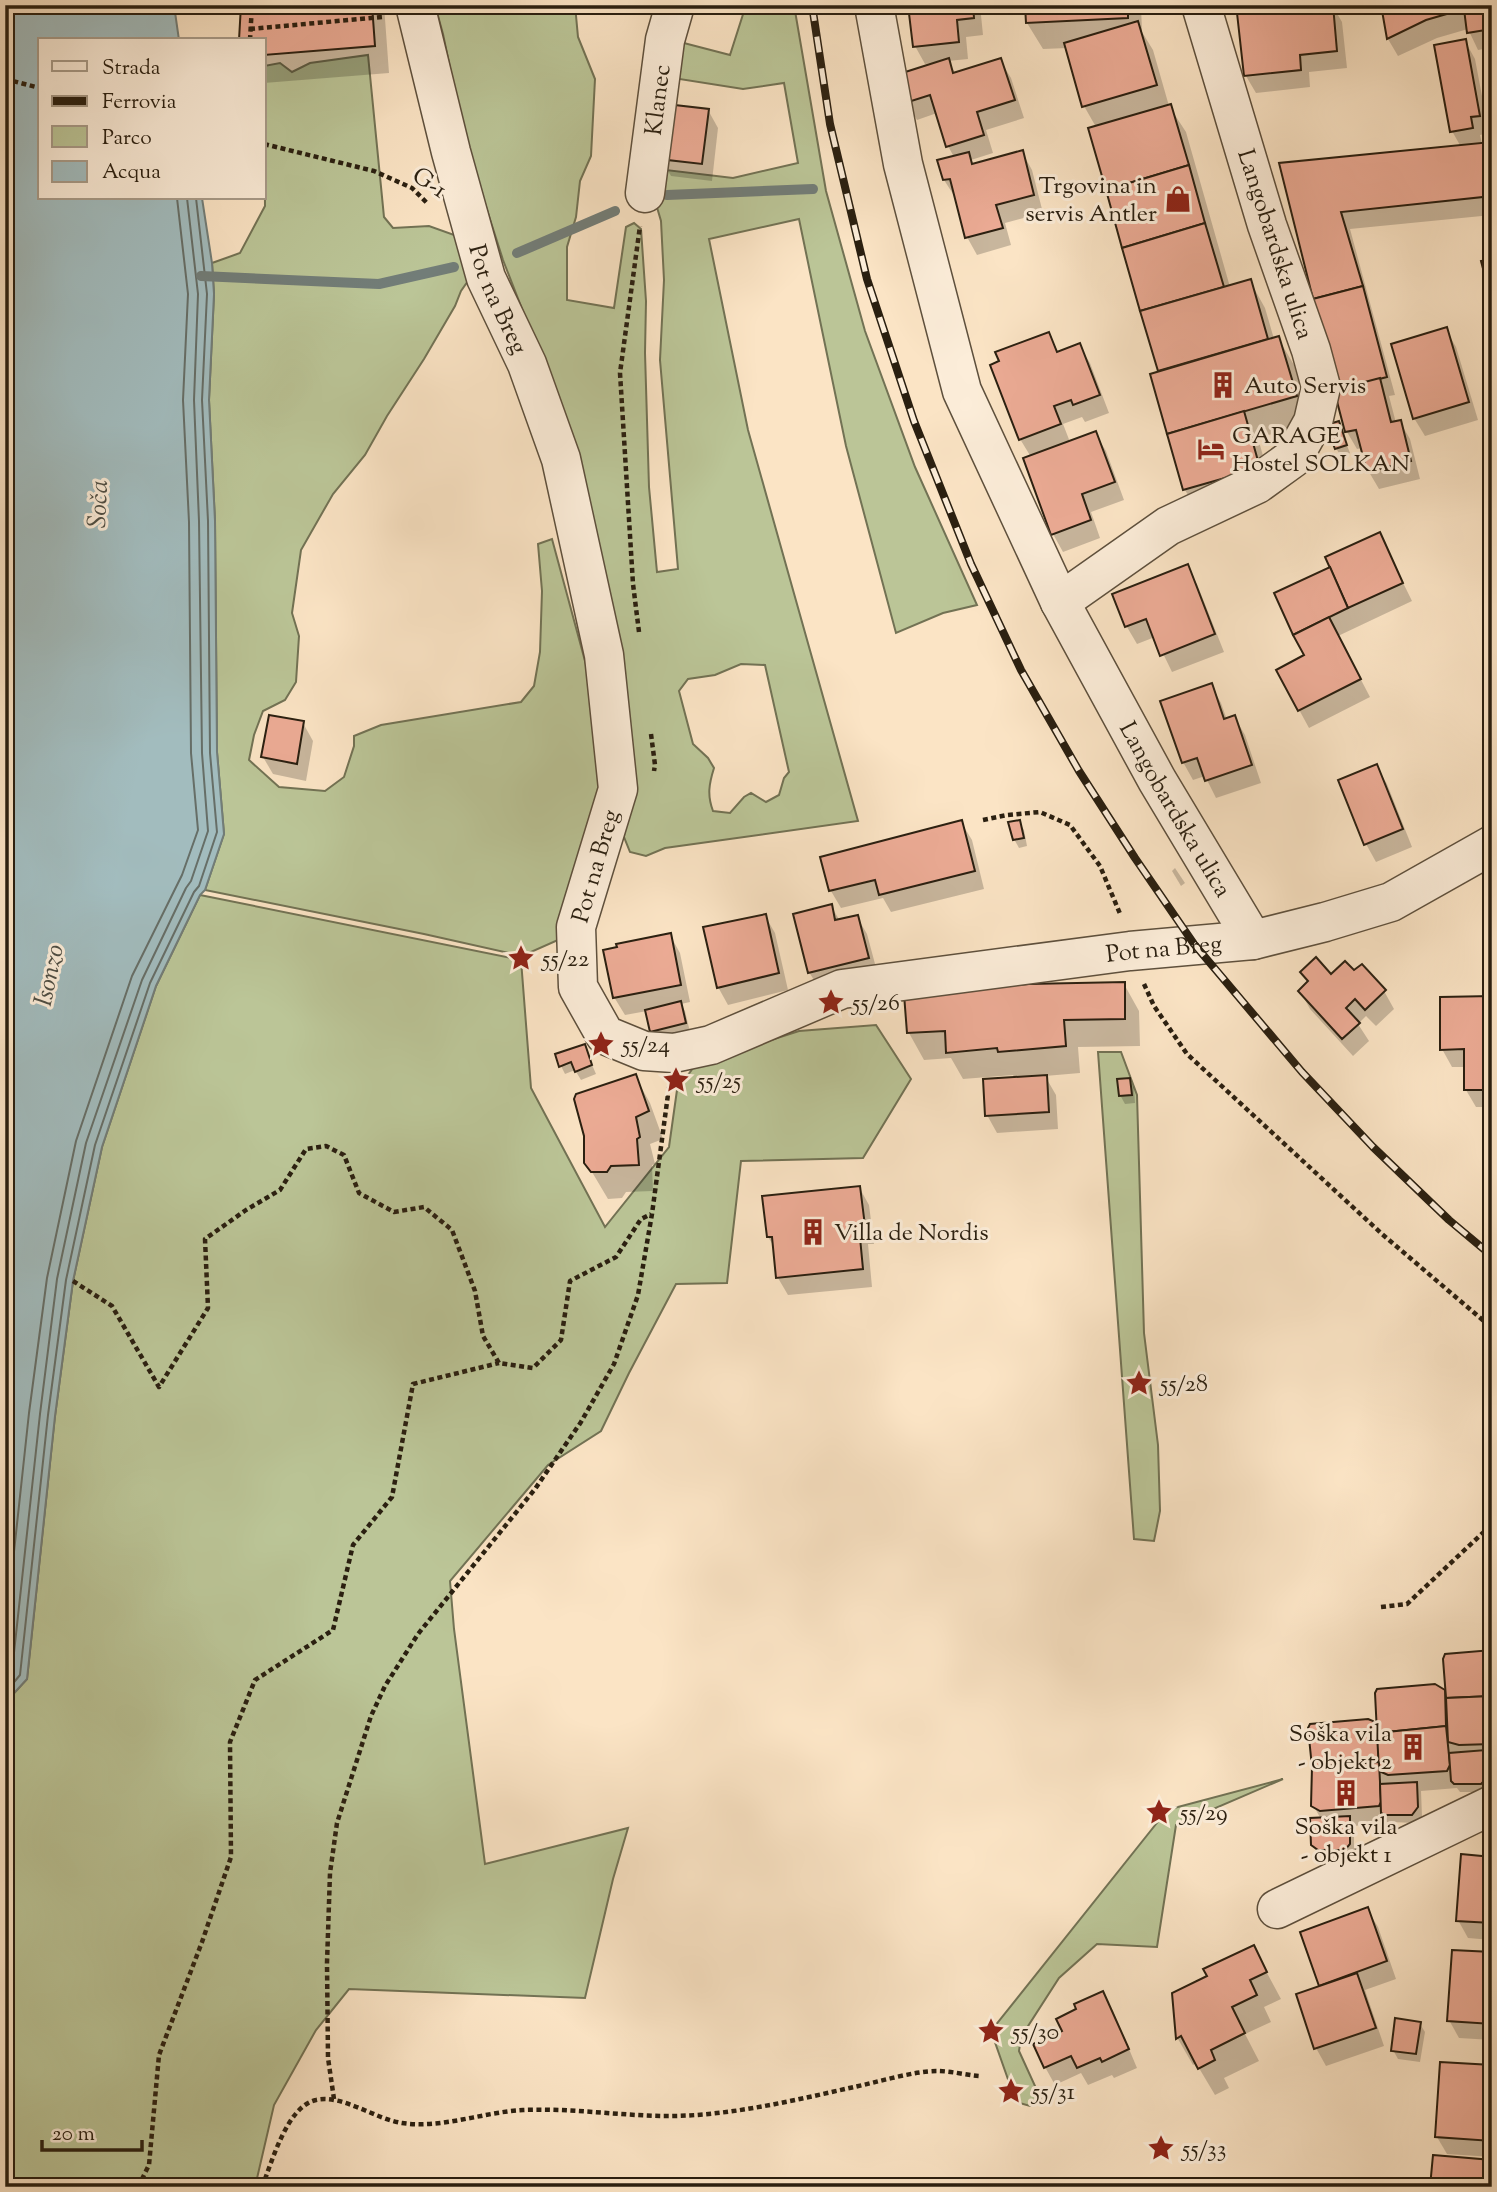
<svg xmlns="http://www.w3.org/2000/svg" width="1497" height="2192" font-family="'Sorts Mill Goudy',serif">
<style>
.green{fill:#bbc597;stroke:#727254;stroke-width:2;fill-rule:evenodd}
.water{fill:#a2bcbe;stroke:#727d78;stroke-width:2}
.shadow{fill:#0003;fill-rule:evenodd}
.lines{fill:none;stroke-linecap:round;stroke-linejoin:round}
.shore{stroke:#666e67;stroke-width:2}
.stream{stroke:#727d78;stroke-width:10}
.building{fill:#ecab95;stroke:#2a1f10;stroke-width:2}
.minor-casing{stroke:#5e503d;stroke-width:41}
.path{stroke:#2a1f10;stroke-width:4.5;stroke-dasharray:5 3.5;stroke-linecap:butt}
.minor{stroke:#fcedd9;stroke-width:38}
.rail-casing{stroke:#2a1f10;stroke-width:8}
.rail{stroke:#fcedd9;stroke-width:5;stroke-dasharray:16;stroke-linecap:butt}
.labels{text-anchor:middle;stroke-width:6;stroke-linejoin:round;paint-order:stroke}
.street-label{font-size:24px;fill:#2a1f10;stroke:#fcedd9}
.poi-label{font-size:24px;fill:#2a1f10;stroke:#fcedd9;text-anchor:start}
.water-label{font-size:26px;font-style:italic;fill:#4e4e44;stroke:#fcedd9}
</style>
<rect width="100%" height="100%" fill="#fbe4c5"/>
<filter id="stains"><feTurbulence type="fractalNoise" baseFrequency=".00286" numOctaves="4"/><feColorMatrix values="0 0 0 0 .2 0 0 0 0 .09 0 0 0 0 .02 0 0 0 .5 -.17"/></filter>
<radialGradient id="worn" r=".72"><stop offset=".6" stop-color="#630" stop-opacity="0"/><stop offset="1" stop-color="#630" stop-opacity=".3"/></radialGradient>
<g class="green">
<path d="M435,5H575L578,37L595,79L591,156L580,181L576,217L567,247V300L614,308L626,227L634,223L641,229L646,301L645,353L649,487L657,572L678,569L660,360L664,280L661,221L656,204L658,169L733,178L798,163L784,83L743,89L673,78L680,42L730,55L746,5H794L826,191L865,331L915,467L977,605L943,613L896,633L846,446L799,219L709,239L748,430L858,821L665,848L646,856L630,852L624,837L630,746L548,376L503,260L465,141L443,34ZM741,664L765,665L789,772L784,778L779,795L766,802L751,793L744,797L730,813L713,811C707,795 709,784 714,768L708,758L693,744L679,691L688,679L715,675Z"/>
<polygon points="368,55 384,217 393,228 429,226 457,236 470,278 461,291 455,306 424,359 387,416 365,455 333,494 301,550 292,613 299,636 296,682 285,700 263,711 254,735 249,760 279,787 325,791 344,777 354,746 354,736 381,725 521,702 534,686 540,652 542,591 538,544 552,539 595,698 605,814 558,940 522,956 424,934 205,890 224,834 217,752 215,521 209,400 214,294 212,263 240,253 265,206 264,66 280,63 292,72 310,63"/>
<polygon points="200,895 521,960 531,1088 605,1227 669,1147 677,1090 696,1064 799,1031 876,1025 911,1079 863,1158 741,1161 727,1283 676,1284 629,1373 601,1431 548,1465 450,1581 454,1629 485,1864 628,1828 613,1879 585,1998 349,1989 316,2030 274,2105 255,2187 5,2187 5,1703 27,1679 55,1416 73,1281 102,1147 156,986"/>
<polygon points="1098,1052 1121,1052 1137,1095 1144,1333 1158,1445 1160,1511 1154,1541 1134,1539"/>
<polygon points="1283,1779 1176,1825 1157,1947 1097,1944 1059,1978 1021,2037 1019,2051 1041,2099 1030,2106 1016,2102 991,2031 1160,1819 1159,1812"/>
</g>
<polygon class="water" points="5,5 174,5 179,40 40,40 40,198 202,198 212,263 214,294 209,400 215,521 217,752 224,834 205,890 200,895 156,986 102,1147 73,1281 55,1416 27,1679 5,1703"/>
<g class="shadow">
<polygon points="243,5 384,5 389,73 264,83 264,40 241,40"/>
<polygon points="890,5 980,5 983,35 966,37 968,59 948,61 956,74 1000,60 1011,78 1024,118 986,130 993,153 971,160 975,165 1022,152 1032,170 1043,213 1005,223 1011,245 977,255 967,237 956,197 955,197 944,180 954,157 948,146 937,113 917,120 907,102 934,63 925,64 915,46 910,10 893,12"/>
<polygon points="1027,5 1141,5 1142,32 1153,50 1169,106 1186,132 1230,287 1250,281 1265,308 1274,339 1278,338 1294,365 1311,423 1258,438 1274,495 1200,516 1185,490 1152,375 1160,373 1090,129 1096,127 1084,106 1068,48 1043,49 1027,23"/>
<polygon points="1332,5 1342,22 1347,68 1309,72 1310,87 1256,93 1246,76"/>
<polygon points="1383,5 1492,5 1492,71 1489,48 1478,50 1468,29 1437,38 1398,56 1388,39"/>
<path d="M1465,41L1475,59L1489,133L1492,126V215L1350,229L1395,395L1389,396L1396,423L1400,422L1410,439L1420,479L1379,489L1369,472L1362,448L1357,449L1347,432L1341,410L1330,391L1315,300L1281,165L1461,147L1452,131ZM1489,133L1483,148L1480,135Z"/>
<polygon points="708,110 718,128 712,181 671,176 661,159"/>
<polygon points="1446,330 1456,347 1478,420 1425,436 1414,418"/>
<polygon points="1048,334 1059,353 1079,345 1090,363 1109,413 1085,422 1082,417 1063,424 1070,442 1095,433 1106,451 1124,500 1091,512 1100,538 1063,552 1053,534 1031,457 1020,439"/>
<polygon points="1492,408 1492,429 1486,409"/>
<polygon points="1338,423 1350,453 1341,457 1336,448"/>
<polygon points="1379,534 1412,601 1338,636 1370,697 1309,728 1278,671 1306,656 1332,568"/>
<polygon points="1187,567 1197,584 1224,652 1172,672 1155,637 1137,644 1127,627 1115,595"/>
<polygon points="1211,685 1221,703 1227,720 1235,718 1245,735 1261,783 1216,798 1205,776 1193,780 1183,762"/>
<polygon points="303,723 313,741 306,781 273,774 263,757"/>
<polygon points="1377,767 1387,784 1412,847 1376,862 1366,844 1341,781"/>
<polygon points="961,822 972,840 984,889 891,912 883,898 841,908 831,891 822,858"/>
<polygon points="1019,822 1024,830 1027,846 1019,848 1014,839"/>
<polygon points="1175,868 1185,883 1181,886 1172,871"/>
<polygon points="831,906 840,921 857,917 867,934 878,975 820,990 809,972"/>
<polygon points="765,916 775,933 788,990 728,1005 718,987"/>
<polygon points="670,935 680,953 690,1002 681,1004 685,1011 690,1032 656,1040 651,1032 647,1011 625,1015 614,997"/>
<polygon points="1302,972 1331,976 1354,973 1384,991 1394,1009 1376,1026 1366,1016 1358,1024 1369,1041 1353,1056 1310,1009 1300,991 1308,983"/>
<polygon points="1124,984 1139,1011 1140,1046 1078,1047 1080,1073 1045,1076 1056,1095 1058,1129 997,1133 987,1115 1015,1079 1013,1075 963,1079 951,1058 924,1060 909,1033 906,996"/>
<polygon points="1492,998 1492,1107 1476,1107 1466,1090 1466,1067 1452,1067 1442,1049"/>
<polygon points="584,1046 596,1074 581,1080 575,1070 565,1074 561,1066"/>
<polygon points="635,1076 650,1103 663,1139 650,1144 655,1164 652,1165 653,1191 626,1192 622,1198 608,1199 586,1162"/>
<polygon points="1129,1080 1134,1088 1135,1103 1125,1104 1120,1095"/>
<polygon points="859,1187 869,1205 874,1244 868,1244 872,1287 788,1295 778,1278 775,1248 768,1237"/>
<polygon points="1492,1653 1491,1787 1486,1792 1460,1792 1457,1788 1421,1791 1422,1816 1417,1823 1389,1822 1354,1826 1354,1853 1350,1857 1324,1858 1318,1854 1313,1845 1321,1819 1313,1805 1380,1733 1435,1686 1447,1693"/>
<polygon points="1492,1858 1492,1940 1468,1938 1458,1920"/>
<polygon points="1367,1909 1378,1927 1396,1979 1365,1990 1384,2046 1326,2066 1316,2048 1322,1987 1303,1933"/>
<polygon points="1253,1947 1281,1999 1264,2007 1271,2022 1245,2034 1259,2061 1224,2078 1229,2088 1215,2095 1196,2063 1193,2065 1178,2039 1174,1994 1209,1976"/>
<polygon points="1492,1954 1492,2040 1459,2038 1449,2020"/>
<polygon points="1102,1993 1113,2011 1137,2068 1114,2078 1112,2075 1088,2085 1081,2073 1055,2085 1045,2067 1064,2032"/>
<polygon points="1420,2024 1425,2032 1420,2062 1398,2059 1393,2050"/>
<polygon points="1492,2066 1492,2157 1447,2154 1437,2137"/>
</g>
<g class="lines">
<g class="shore">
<polyline points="5,1635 29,1413 47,1278 76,1141 132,976 182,875 198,830 191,753 189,522 183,400 188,294 177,198"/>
<polyline points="5,1680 12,1671 40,1414 57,1279 86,1143 142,980 186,888 191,881 208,831 202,753 199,521 194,400 198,294 187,198"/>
<polyline points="5,1693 20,1675 48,1415 66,1280 95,1145 150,983 194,892 199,886 217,832 210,753 208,521 202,400 207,294 196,198"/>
</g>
<g class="stream">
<polyline points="667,195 813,189"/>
<polyline points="517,253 615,211"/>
<polyline points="201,276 379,284 454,267"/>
</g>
</g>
<g class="building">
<polygon points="241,5 372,5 375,46 264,55 264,40 239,40"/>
<polygon points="908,5 973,5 974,18 957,20 959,42 913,47"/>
<polygon points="1025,5 1128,5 1128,18 1026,23"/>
<polygon points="1306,5 1333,5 1337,51 1300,55 1301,70 1244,76 1237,13"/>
<polygon points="1381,5 1487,5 1487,7 1464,9 1426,20 1387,39"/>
<polygon points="1492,6 1492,29 1467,33 1464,9"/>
<polygon points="1138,21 1157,85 1082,107 1064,43"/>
<polygon points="1492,29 1492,69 1490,69 1485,30"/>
<polygon points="1466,39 1480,116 1471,117 1473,128 1450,132 1434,45"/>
<polygon points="949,58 953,73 1001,58 1015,100 977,112 984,135 946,147 930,95 905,103 896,75"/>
<polygon points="666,104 709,109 702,164 659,159"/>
<polygon points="1171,104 1189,165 1106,190 1088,128"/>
<polygon points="1491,142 1492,196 1341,212 1363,286 1313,299 1279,163"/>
<polygon points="1023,150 1034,195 996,205 1003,228 965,238 950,179 943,180 937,160 969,152 972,164"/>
<polygon points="1189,165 1205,223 1122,248 1106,190"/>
<polygon points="1205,223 1224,287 1140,311 1122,248"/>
<polygon points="1492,259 1492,303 1481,261"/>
<polygon points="1251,279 1268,339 1158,371 1140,311"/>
<polygon points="1363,286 1387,377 1329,392 1305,301"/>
<polygon points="1447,327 1469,402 1413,419 1391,344"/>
<polygon points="1049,332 1057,352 1080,343 1100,395 1073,405 1071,400 1054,406 1061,424 1019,440 990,365 999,361 995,352"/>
<polygon points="1279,336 1297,396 1167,434 1150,374"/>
<polygon points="1380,378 1391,422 1401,420 1411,461 1367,472 1356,430 1345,432 1334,390"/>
<polygon points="1244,411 1260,468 1183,490 1167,434"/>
<polygon points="1339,421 1347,445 1335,449 1326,425"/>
<polygon points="1096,431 1115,482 1082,494 1091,520 1051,535 1023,458"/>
<polygon points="1380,532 1403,583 1348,608 1325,557"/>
<polygon points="1188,564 1215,634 1160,656 1146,619 1125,627 1112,594"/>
<polygon points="1330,567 1348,608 1293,635 1274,593"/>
<polygon points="1329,617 1361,679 1298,711 1276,670 1304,655 1293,635"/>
<polygon points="1212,683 1224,719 1235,715 1252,765 1205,781 1197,758 1182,763 1160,701"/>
<polygon points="269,715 304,721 297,764 261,757"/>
<polygon points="1377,764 1403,829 1364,845 1338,780"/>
<polygon points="962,820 975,871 879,895 875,880 829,891 820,857"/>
<polygon points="1020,820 1024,838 1013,840 1008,822"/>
<polygon points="832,904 835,920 858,915 869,958 808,973 793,914"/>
<polygon points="766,914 779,973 717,988 703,927"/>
<polygon points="671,933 681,985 613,998 603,950 617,947 616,944"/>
<polygon points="1316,957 1331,974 1345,961 1354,970 1362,964 1386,990 1365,1010 1355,999 1346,1008 1360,1023 1342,1039 1298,991 1308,981 1300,972"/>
<polygon points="1125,982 1125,1019 1064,1020 1066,1046 998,1052 997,1048 946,1053 945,1031 907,1033 904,994 1028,984"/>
<polygon points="1492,996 1492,1090 1464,1090 1464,1049 1440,1050 1440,997"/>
<polygon points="681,1001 686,1023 650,1032 645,1010"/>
<polygon points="585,1044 592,1065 575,1072 571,1062 559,1067 555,1054"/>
<polygon points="636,1074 649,1111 636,1117 640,1137 637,1139 639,1165 611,1166 607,1172 591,1172 584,1163 584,1136 574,1099 576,1094"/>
<polygon points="1047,1075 1049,1112 985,1116 983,1079"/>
<polygon points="1130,1078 1132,1095 1119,1096 1117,1079"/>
<polygon points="860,1186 865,1226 859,1227 863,1269 776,1278 772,1237 767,1237 762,1196"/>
<polygon points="1492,1650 1492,1696 1446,1698 1443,1659 1445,1654"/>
<polygon points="1435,1684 1445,1690 1446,1726 1377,1733 1375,1693 1377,1689"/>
<polygon points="1492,1696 1492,1744 1459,1745 1448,1742 1446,1698"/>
<polygon points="1368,1719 1373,1721 1377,1726 1379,1762 1312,1767 1308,1728 1310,1724"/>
<polygon points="1446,1726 1450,1765 1447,1771 1388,1775 1379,1771 1377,1733"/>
<polygon points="1486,1750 1487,1778 1481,1784 1454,1784 1451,1781 1449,1753"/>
<polygon points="1379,1762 1381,1802 1379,1806 1320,1811 1311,1806 1312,1767"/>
<polygon points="1417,1782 1418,1807 1412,1815 1385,1815 1381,1813 1380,1784"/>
<polygon points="1350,1816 1350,1844 1345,1850 1318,1850 1311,1845 1310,1818"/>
<polygon points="1461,1854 1492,1857 1492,1923 1456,1921"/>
<polygon points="1368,1907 1387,1961 1319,1986 1300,1932"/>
<polygon points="1254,1945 1267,1972 1250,1980 1257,1995 1232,2007 1245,2033 1211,2050 1215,2060 1198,2069 1181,2036 1176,2039 1172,1993 1207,1976 1203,1969"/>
<polygon points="1452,1950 1492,1952 1492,2024 1447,2021"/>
<polygon points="1357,1973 1376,2028 1314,2049 1296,1994"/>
<polygon points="1103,1991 1129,2049 1102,2062 1100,2058 1077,2068 1071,2056 1044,2068 1033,2044 1062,2031 1056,2019 1076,2009 1074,2004"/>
<polygon points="1395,2018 1421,2022 1416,2054 1391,2051"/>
<polygon points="1440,2062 1492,2065 1492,2141 1435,2137"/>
<polygon points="1433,2155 1492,2160 1492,2187 1430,2187"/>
</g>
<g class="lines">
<defs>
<g id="minor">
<path id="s1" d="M415,5L451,152L486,278L527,364L561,459L604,655L618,789L576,927L578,987L605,1035L644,1051L674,1053L711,1045L842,989L1130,951L1253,940L1325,922L1391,902L1492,845"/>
<path id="s2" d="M874,5L903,164L962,391L1060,602L1157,780L1253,940"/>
<path id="s3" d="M645,193L665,40L675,5"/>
<polyline points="1060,602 1168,526 1257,484 1293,458 1313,422 1321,387 1311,350 1267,225 1201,5"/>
<polyline points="1277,1909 1492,1805"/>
</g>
</defs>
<use href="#minor" class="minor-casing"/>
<g class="path">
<polyline points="250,29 382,17"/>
<polyline points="250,40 252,5"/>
<polyline points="5,79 40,88"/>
<polyline points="264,144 374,171 412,188 428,204"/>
<polyline points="639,632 633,584 620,373 640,226"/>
<polyline points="651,734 655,765 654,771"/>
<polyline points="983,820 1007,815 1040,812 1070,825 1100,866 1121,916"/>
<polyline points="1144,984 1154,1006 1187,1054 1382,1234 1492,1328"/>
<polyline points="73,1281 112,1306 159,1387 208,1308 205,1239 246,1210 280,1190 306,1149 326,1146 344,1155 359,1193 394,1212 424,1207 452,1230 475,1291 483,1336 499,1363 533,1368 561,1340 570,1281 616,1257 641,1219 651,1214"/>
<polyline points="1381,1607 1407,1604 1487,1529 1492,1529"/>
<polyline points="334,2099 328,2058 327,1963 330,1873 337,1823 371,1716 385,1686 418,1634 535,1489 581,1422 614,1364 638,1295 652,1214 669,1087"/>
<polyline points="138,2187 149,2165 159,2055 202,1942 231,1857 230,1742 255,1680 333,1630 353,1545 392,1497 413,1384 499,1363"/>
<path d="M262,2187C272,2162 287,2106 316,2100C342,2094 375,2119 402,2123C442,2129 483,2112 523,2110C569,2108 615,2115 661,2116C726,2117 791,2101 854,2087C878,2082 914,2071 937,2071C951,2071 966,2075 979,2076"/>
</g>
<use href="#minor" class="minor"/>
<defs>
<polyline id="rail" points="812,5 830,124 867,279 914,421 971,564 1021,670 1079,771 1135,858 1194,944 1302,1072 1373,1147 1449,1220 1492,1256"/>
</defs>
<use href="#rail" class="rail-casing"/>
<use href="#rail" class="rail"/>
</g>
<defs>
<symbol id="shop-bare" viewBox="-9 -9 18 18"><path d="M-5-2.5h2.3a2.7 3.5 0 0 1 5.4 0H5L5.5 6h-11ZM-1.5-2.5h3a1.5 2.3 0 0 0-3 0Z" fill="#8f2418" stroke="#fcedd9" stroke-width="2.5" paint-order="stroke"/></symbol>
<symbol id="building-bare" viewBox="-9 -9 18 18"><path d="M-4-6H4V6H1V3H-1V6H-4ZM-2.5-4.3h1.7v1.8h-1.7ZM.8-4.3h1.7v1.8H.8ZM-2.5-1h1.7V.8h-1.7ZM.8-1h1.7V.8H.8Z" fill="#8f2418" stroke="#fcedd9" stroke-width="2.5" paint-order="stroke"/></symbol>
<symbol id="hotel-bare" viewBox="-9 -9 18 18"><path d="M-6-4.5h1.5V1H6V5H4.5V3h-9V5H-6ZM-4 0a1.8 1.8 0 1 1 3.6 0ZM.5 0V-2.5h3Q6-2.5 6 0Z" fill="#8f2418" stroke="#fcedd9" stroke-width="2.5" paint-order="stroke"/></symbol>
<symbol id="sight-bare" viewBox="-9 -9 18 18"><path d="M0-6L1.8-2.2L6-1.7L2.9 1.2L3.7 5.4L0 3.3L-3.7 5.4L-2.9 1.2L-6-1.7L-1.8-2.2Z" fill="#8f2418" stroke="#fcedd9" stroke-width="2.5" paint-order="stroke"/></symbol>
</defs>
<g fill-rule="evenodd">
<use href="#shop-bare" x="1159" y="180" width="38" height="38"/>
<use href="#building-bare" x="1204" y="366" width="38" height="38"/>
<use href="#hotel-bare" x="1192" y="430" width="38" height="38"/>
<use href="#sight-bare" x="502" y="939" width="38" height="38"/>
<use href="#sight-bare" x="812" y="983" width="38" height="38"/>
<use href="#sight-bare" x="582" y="1025" width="38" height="38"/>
<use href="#sight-bare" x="657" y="1061" width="38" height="38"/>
<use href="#building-bare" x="794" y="1213" width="38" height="38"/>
<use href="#sight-bare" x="1120" y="1364" width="38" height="38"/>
<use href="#building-bare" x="1394" y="1728" width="38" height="38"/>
<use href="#building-bare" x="1327" y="1774" width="38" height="38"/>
<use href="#sight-bare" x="1140" y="1793" width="38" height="38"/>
<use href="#sight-bare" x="972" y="2012" width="38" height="38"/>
<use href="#sight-bare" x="992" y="2072" width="38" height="38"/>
<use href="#sight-bare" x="1142" y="2129" width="38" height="38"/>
</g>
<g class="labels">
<g class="street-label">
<text dy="8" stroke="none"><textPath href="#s3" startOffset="94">Klanec</textPath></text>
<text transform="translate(430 182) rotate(34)" y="8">G-1</text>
<text transform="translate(1276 244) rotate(72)" y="8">Langobardska ulica</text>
<text dy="8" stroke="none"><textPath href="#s1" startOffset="306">Pot na Breg</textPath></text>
<text dy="8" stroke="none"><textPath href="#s2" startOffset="866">Langobardska ulica</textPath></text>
<text transform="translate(595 866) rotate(-74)" y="8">Pot na Breg</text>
<text dy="8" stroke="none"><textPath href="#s1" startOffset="1650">Pot na Breg</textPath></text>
</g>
<g class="poi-label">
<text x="1157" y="193" text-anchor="end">Trgovina in<tspan x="1157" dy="28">servis Antler</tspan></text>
<text x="1244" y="393">Auto Servis</text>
<text x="1232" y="443">GARAGE<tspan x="1232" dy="28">Hostel SOLKAN</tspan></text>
<text x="542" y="966">55/22</text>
<text x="852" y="1010">55/26</text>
<text x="622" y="1052">55/24</text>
<text x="697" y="1088">55/25</text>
<text x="834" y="1240">Villa de Nordis</text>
<text x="1160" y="1391">55/28</text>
<text x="1392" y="1741" text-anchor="end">Soška vila<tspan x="1392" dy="28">- objekt 2</tspan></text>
<text x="1180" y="1820">55/29</text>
<text x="1346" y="1834" text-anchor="middle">Soška vila<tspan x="1346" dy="28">- objekt 1</tspan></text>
<text x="1012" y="2039">55/30</text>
<text x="1032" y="2099">55/31</text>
<text x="1182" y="2156">55/33</text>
</g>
<g class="water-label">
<text transform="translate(97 504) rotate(-87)" y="9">Soča</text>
<text transform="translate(48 975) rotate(-78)" y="9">Isonzo</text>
</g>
</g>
<rect width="1497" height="2192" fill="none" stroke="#fbe4c5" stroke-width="28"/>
<rect x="7" y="7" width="1483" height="2178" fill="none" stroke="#2a1f10" stroke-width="3.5"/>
<rect x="14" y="14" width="1469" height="2164" fill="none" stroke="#2a1f10" stroke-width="2"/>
<rect x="38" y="38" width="228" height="161" fill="#fcedd9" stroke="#a89b89" stroke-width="2"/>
<rect x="52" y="61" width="35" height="10" fill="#fcedd9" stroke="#a89b89" stroke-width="2"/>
<text x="102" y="74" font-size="21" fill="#2a1f10">Strada</text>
<rect x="52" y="96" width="35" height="10" fill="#2a1f10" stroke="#a89b89" stroke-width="2"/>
<text x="102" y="108" font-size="21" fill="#2a1f10">Ferrovia</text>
<rect x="52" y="126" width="35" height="21" fill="#bbc597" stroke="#a89b89" stroke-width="2"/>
<text x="102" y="144" font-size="21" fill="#2a1f10">Parco</text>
<rect x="52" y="161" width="35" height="21" fill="#a2bcbe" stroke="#a89b89" stroke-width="2"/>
<text x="102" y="178" font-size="21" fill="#2a1f10">Acqua</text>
<path d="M42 2140v10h100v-10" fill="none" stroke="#2a1f10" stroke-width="3.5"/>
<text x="52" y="2140" font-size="21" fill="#2a1f10" stroke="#fcedd9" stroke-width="5" paint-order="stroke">20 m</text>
<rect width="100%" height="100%" filter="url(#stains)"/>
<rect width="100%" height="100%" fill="url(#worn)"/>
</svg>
